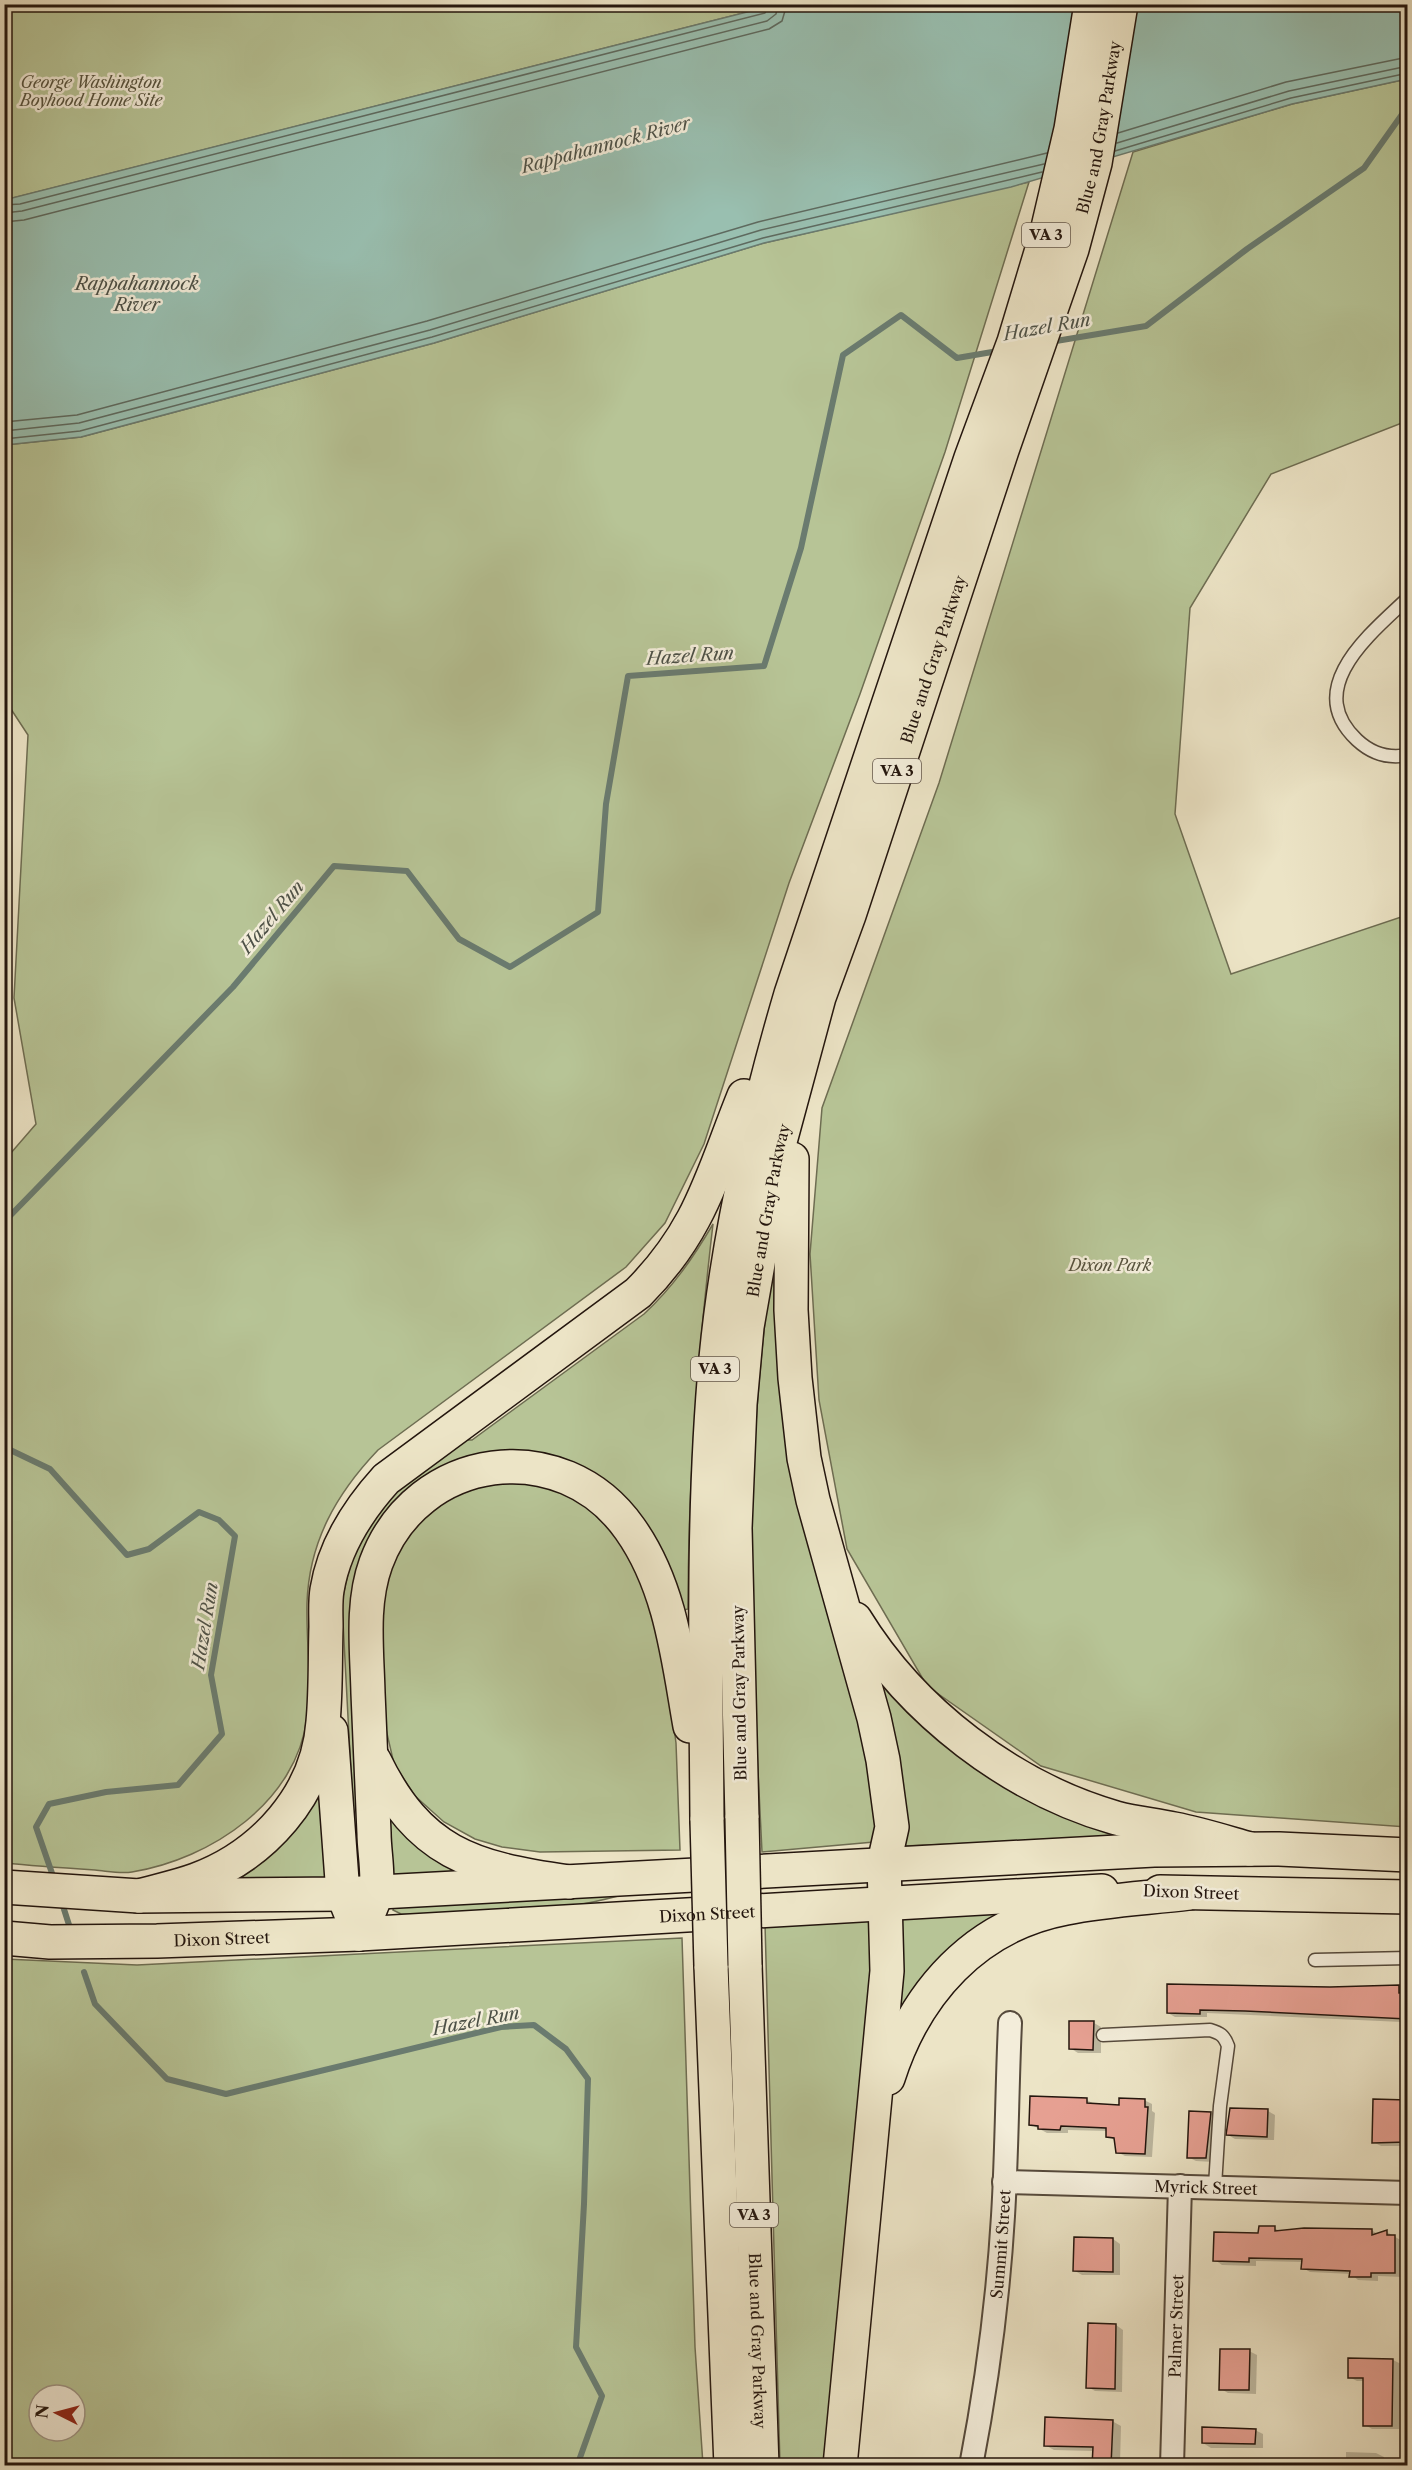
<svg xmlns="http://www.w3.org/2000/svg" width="1412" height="2470" font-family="'Libre Caslon Text',serif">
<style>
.green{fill:#b7c496;stroke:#6e6d52;stroke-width:1.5;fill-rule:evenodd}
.water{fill:#99bfb0;stroke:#6a7b6f;stroke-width:1.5}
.shadow{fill:#0003}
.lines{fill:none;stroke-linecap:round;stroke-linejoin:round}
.shore{stroke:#5e6a5f;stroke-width:1.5}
.stream{stroke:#6a7b6f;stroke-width:6}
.building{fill:#e6a092;stroke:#24160e;stroke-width:1.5}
.service-casing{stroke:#564a3c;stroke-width:15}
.minor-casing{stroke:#564a3c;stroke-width:26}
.primary-casing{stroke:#24160e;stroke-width:36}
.trunk-casing{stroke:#24160e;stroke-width:36}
.service{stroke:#f3edda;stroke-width:12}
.minor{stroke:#f3edda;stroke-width:22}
.primary{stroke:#ece4c6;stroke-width:33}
.trunk{stroke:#ece4c6;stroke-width:33}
.trunk-bridge-casing{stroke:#24160e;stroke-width:36;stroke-linecap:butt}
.trunk-bridge{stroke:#ece4c6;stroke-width:33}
.labels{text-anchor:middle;stroke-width:5;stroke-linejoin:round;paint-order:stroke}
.shield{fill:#f3edda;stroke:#62564b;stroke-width:1.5}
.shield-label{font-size:15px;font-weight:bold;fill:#24160e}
.park-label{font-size:16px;font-style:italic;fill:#57533e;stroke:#f3edda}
.street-label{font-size:16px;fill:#24160e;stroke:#f3edda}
.water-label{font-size:18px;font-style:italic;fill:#4d5147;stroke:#f3edda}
</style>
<rect width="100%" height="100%" fill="#ece4c6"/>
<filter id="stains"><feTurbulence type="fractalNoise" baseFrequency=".00333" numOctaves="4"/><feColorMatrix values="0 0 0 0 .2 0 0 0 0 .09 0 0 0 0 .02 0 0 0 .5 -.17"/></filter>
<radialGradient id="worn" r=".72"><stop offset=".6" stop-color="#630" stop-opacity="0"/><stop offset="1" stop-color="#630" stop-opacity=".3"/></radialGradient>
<g class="green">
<polygon points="4,5 775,5 5,200"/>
<polygon points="1407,79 1407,421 1271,474 1190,608 1175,814 1231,974 1407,915 1407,1827 1196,1812 1041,1766 927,1686 847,1549 819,1400 810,1254 822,1108 939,783 1133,152 1292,104"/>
<path d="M1029,182L945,452L860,694L789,883L704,1144L665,1223L626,1267L378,1450C336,1494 309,1542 307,1603C306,1641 312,1679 307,1717C297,1802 211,1859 132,1872C120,1874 107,1871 95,1870C65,1868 35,1866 5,1863L4,1161L36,1124L14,998L28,735L5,700V445L81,437L434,343L764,243Z"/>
<path d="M713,1224C698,1352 688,1481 688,1609L677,1612L662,1565L524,1458L386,1521L361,1878L356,1869L342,1603C348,1563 363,1525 391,1495C411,1475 443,1457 466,1440H472L644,1314C673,1287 693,1258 713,1224Z"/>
<path d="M771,1270L780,1271L862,1716L881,1835L874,1842L762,1852C757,1745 750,1637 751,1529C753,1443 760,1356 771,1270Z"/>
<polygon points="525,1473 605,1513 643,1579 667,1675 676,1743 680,1850 540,1852 502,1847 475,1839 444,1822 415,1796 394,1764 385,1725 378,1630 386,1573 419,1517 470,1483"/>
<polygon points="862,1648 888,1684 1145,1836 904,1846"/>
<polygon points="323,1774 328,1883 218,1881"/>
<polygon points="386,1813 476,1873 391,1879"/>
<path d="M618,1891V1896C548,1915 473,1916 401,1914L393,1910L394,1906Z"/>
<polygon points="1018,1907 900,2012 897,1917"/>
<polygon points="875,1917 877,1922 827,2465 780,2465 765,1924"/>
<path d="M682,1938L695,2347L703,2465H5V1959L137,1965ZM39,2395H75V2431H39Z"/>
</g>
<polygon class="water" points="775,5 1407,5 1407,79 1292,104 1011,187 764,243 434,343 81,437 5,445 4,200"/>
<g class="shadow">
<polygon points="1399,1987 1408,1994 1408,2041 1403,2039 1402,2022 1207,2013 1207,2017 1175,2017 1168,2013 1330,1989"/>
<polygon points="1094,2023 1101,2027 1101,2053 1078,2053 1070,2048"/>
<polygon points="1087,2100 1094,2104 1120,2106 1144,2100 1152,2104 1152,2111 1155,2113 1152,2157 1125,2156 1117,2152 1116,2141 1108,2136 1108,2131 1068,2130 1068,2133 1047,2133 1030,2124"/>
<polygon points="1374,2100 1408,2100 1408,2146 1381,2146 1373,2142"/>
<polygon points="1268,2111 1275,2115 1274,2140 1235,2139 1228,2135"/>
<polygon points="1190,2112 1211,2113 1218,2117 1213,2162 1196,2161 1188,2157"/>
<polygon points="1274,2228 1282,2232 1371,2230 1378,2234 1387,2232 1402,2241 1402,2277 1378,2276 1378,2281 1358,2280 1351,2274 1310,2272 1303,2268 1303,2262 1256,2261 1256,2266 1222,2265 1215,2260"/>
<polygon points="1113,2239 1120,2244 1120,2275 1082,2275 1075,2271"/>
<polygon points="1116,2325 1123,2330 1122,2392 1095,2391 1088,2387"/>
<polygon points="1249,2351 1257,2355 1256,2394 1228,2393 1221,2389"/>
<polygon points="1349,2360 1393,2360 1401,2364 1399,2429 1372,2429 1365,2425 1365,2381 1357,2381 1349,2377"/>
<polygon points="1112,2421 1121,2426 1120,2464 1128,2466 1095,2466 1094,2451 1054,2450 1045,2445"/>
<polygon points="1204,2429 1255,2430 1263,2434 1263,2448 1211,2448 1203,2443"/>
<polygon points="1346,2452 1376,2453 1384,2457 1384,2466 1346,2466"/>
</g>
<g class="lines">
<g class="shore">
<polyline points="1118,133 1286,82 1408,57"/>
<polyline points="1117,143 1289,91 1408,66"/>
<polyline points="1115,151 1291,98 1408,73"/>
<polyline points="4,205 20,204 765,13 770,4"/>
<polyline points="4,213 22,211 767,21 776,14 778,4"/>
<polyline points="4,222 24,220 769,29 782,21 787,4"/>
<polyline points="4,422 77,415 427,321 758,222 1047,153"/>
<polyline points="4,431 79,423 430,330 761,230 1044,164"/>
<polyline points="4,439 80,431 432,337 763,238 1042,172"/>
</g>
<g class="stream">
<polyline points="1050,342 1146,326 1247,249 1364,168 1408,106"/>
<polyline points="4,1222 233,987 334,866 407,871 459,939 510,967 598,912 606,804 628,676 764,666 801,548 843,355 901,315 957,358 998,351"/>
<polyline points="4,1447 50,1469 127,1555 149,1549 199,1512 219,1520 235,1536 211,1675 222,1734 178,1785 106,1792 49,1804 36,1827 54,1879"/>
<polyline points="61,1900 71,1931"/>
<polyline points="84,1972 95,2004 167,2079 226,2094 501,2027 534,2025 566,2049 588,2079 584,2204 576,2347 602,2396 577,2466"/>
</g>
</g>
<g class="building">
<polygon points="1167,1984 1330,1987 1399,1985 1399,1993 1407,1992 1407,2019 1245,2011 1200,2010 1200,2014 1167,2013"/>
<polygon points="1069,2021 1094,2021 1093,2050 1069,2049"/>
<polygon points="1030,2096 1087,2098 1087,2103 1119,2105 1119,2098 1145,2099 1145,2107 1148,2107 1145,2154 1116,2153 1114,2138 1106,2137 1106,2128 1061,2126 1060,2130 1038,2129 1038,2126 1029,2125"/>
<polygon points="1373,2099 1407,2100 1407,2142 1372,2143"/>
<polygon points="1230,2108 1268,2109 1267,2137 1226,2135"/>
<polygon points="1189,2111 1211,2112 1206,2158 1187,2158"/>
<polygon points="1259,2226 1275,2226 1275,2231 1304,2228 1372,2229 1372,2235 1387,2230 1387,2235 1395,2235 1395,2273 1371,2273 1371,2277 1349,2277 1350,2271 1301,2269 1302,2259 1249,2258 1249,2262 1213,2261 1214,2232 1258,2233"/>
<polygon points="1074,2237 1113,2238 1113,2272 1073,2271"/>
<polygon points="1088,2323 1116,2324 1115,2389 1086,2388"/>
<polygon points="1220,2349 1250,2349 1249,2390 1219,2390"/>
<polygon points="1348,2358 1393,2359 1392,2426 1363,2426 1363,2378 1348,2378"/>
<polygon points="1045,2417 1113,2420 1111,2466 1092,2466 1093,2447 1044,2446"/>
<polygon points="1202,2427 1256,2429 1255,2444 1202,2443"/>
</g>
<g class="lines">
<defs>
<g id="service">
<path d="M1408,598C1370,634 1302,688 1357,740C1372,754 1388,759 1408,755"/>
<polyline points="1315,1960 1408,1958"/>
<path d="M1103,2035L1210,2030C1220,2033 1224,2035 1228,2046L1220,2106L1215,2186"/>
</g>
<g id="minor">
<path id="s1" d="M1004,2182L1408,2193"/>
<path id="s2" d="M971,2466C987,2383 998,2300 1003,2216C1007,2152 1007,2087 1010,2023"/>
<path id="s3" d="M1172,2466L1180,2186"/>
</g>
<g id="primary">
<polyline points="4,1887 139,1896 343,1894 1154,1850 1279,1849 1408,1855"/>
<polyline points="1160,1892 1408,1897"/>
<path id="s4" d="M4,1938L50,1942L157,1941L359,1934L1102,1891"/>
</g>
<g id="trunk">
<polyline points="792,1159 791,1310 795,1378 804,1458 813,1500 874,1718 883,1760 892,1827 884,1863 887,1971 840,2466"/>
<path d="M855,1619C912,1712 1011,1788 1116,1818C1135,1823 1155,1825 1174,1829C1200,1834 1225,1842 1250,1849"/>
<polyline points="331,1731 343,1894 359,1934"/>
<path d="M374,1760C419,1853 471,1868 569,1882"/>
<path id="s5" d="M742,1818L735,1528L740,1404L747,1327L778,1149L819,997L849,915L1002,450L1072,249L1095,163L1121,4"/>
<path d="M707,1820C706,1666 702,1511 716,1358C728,1234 756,1113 791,994L971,458L1014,342L1046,236L1071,129L1091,4"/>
<path d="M139,1896C157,1891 177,1887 196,1880C263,1855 318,1795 323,1722C326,1691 325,1658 326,1627C326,1615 325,1602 327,1590C334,1547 357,1511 386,1479L638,1293C701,1230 712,1175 744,1096"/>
<path d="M359,1934C364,1921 374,1905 376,1892C379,1874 374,1851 374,1833C372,1786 370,1740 368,1693C367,1650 361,1604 376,1563C417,1452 562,1432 630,1529C671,1587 678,1658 690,1726"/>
<path id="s6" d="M745,1965L762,2466"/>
<polyline points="711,1966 731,2466"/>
<path d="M888,2078C915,1993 975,1925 1066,1908C1106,1900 1148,1898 1189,1893"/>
</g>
</defs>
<use href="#service" class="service-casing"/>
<use href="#minor" class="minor-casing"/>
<use href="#primary" class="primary-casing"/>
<use href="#trunk" class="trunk-casing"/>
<use href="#service" class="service"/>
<use href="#minor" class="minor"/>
<use href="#primary" class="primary"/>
<use href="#trunk" class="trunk"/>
<defs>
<g id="trunk-bridge">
<polyline points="742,1818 745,1965"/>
<polyline points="707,1820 711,1966"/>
</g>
</defs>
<use href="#trunk-bridge" class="trunk-bridge-casing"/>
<use href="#trunk-bridge" class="trunk-bridge"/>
</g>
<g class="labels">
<g class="shield">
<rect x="1022" y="223" width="48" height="24" rx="4.5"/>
<rect x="873" y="759" width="48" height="24" rx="4.5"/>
<rect x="691" y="1357" width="48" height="24" rx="4.5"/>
<rect x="730" y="2203" width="48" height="24" rx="4.5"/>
</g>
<g class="shield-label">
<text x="1046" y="240">VA 3</text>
<text x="897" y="776">VA 3</text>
<text x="715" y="1374">VA 3</text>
<text x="754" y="2220">VA 3</text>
</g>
<g class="park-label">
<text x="91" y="88">George Washington<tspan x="91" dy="18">Boyhood Home Site</tspan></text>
<text x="1110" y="1271">Dixon Park</text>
</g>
<g class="street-label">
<text dy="6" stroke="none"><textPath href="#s5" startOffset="1744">Blue and Gray Parkway</textPath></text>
<text dy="6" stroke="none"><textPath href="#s5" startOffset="1186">Blue and Gray Parkway</textPath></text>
<text dy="6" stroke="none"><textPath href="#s5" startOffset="610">Blue and Gray Parkway</textPath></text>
<text transform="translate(739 1693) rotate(-91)" y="6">Blue and Gray Parkway</text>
<text transform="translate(1191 1892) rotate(2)" y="6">Dixon Street</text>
<text dy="6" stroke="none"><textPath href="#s4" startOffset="704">Dixon Street</textPath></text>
<text dy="6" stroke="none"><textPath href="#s4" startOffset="218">Dixon Street</textPath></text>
<text dy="6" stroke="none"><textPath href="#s1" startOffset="202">Myrick Street</textPath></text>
<text dy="6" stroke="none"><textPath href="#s2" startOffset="224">Summit Street</textPath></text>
<text dy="6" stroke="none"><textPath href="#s3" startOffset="140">Palmer Street</textPath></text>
<text dy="6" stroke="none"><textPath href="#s6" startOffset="376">Blue and Gray Parkway</textPath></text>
</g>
<g class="water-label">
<text transform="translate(606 145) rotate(-15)" y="6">Rappahannock River</text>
<text x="137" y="290">Rappahannock<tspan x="137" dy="21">River</tspan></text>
<text transform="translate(1047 327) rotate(-10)" y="6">Hazel Run</text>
<text transform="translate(690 656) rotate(-4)" y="6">Hazel Run</text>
<text transform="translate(272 917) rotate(-50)" y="6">Hazel Run</text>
<text transform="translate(205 1626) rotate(-81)" y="6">Hazel Run</text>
<text transform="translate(476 2021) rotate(-11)" y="6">Hazel Run</text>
</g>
</g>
<rect width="1412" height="2470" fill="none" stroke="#ece4c6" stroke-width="24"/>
<rect x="6" y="6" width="1400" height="2458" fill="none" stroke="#24160e" stroke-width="3"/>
<rect x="12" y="12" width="1388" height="2446" fill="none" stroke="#24160e" stroke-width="1.5"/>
<g transform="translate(57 2413) rotate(276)"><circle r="28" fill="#f3edda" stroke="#a09788" stroke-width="1.5"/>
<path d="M0-4.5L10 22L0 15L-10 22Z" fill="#8f2418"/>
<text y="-9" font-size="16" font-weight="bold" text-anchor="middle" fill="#24160e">N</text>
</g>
<rect width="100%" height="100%" filter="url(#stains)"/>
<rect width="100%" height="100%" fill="url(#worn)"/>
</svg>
